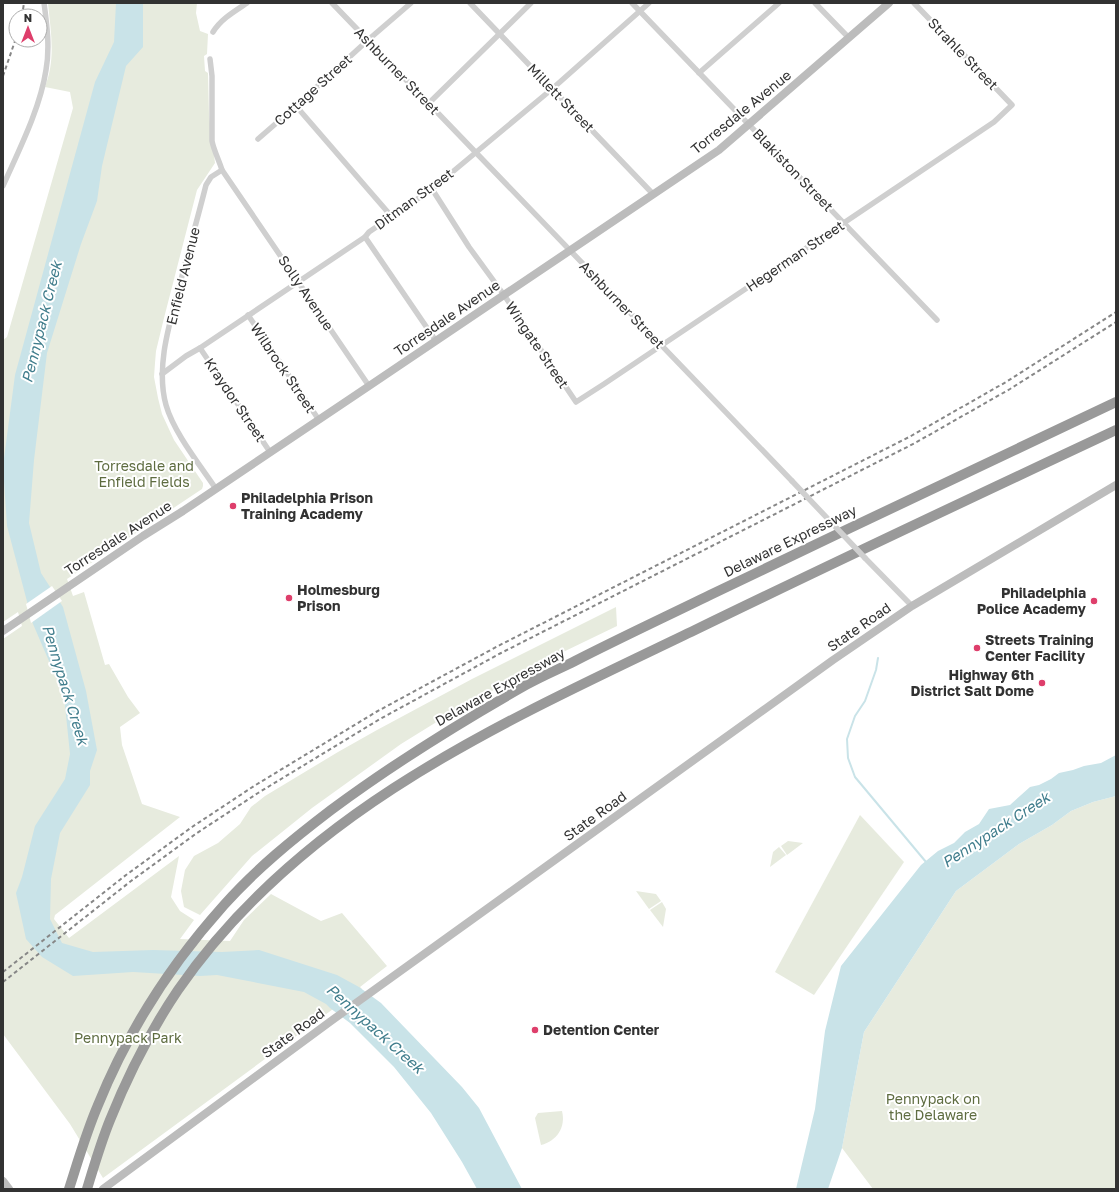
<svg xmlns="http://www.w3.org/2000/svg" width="1119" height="1192" font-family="'Golos Text',sans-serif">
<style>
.green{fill:#e7ebde}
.water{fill:#c9e3e8}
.pier{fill:#fff}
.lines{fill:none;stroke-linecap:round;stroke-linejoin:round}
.stream{stroke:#c9e3e8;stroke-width:2}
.street{stroke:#cfcfcf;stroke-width:5.5}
.secondary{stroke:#bcbcbc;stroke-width:8}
.highway{stroke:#999;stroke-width:10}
.rail{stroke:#878787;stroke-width:2;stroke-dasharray:4 3;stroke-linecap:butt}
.street-bridge{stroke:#cfcfcf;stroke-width:5.5}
.poi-dot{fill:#de3e6b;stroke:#fff;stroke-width:1.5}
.labels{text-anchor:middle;stroke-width:4;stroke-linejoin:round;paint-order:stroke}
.street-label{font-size:14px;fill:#323232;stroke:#fff}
.park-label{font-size:14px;fill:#5e6c40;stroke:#fff}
.poi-label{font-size:14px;font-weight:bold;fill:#323232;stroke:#fff;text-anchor:start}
.water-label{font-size:15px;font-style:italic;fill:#407d8c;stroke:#fff}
</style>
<rect width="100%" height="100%" fill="#fff"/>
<g class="green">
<path d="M48,3H197L196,13L200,31L208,34L207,54L204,56L205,71L208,73L209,115L215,163L197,190L164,318L156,351L155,363L154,377L158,398L162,414L174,440L203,483V486L202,489L67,579L73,596L84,592L105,665L109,664L128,697L140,713L120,727L122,745L142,804L180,817L55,915L54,919L69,938L179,856L171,897L180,911L194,920L180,939L230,941L244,920L271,894L321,921L342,913L387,966L360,987L362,989L344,1001L103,1178L70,1124L3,1034V639L22,626L18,612L3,622V340L7,337L73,108L70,92L45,87C47,81 49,75 50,69C54,47 50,25 48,3Z"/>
<polygon points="616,607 617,626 559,654 443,718 401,744 312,808 252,856 200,915 184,907 181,891 185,870 194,856 218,843 240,824 251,807 265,796 338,752 377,730 472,679"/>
<polygon points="1116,796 1116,1189 873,1189 842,1148 864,1032 956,891 1019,844 1052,825 1071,811 1093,802"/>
<polygon points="860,815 904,862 814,995 775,972"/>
<polygon points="788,841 803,843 787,855 781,846"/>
<polygon points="779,847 786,855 770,867 773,852"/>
<polygon points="636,891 656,894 661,901 649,909"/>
<polygon points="662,902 666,909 663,927 650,910"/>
<path d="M562,1111C566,1127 557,1141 541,1145L535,1118L538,1113Z"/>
</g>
<g class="water">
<polygon points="116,3 143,3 143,47 126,66 102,166 97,201 81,244 47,353 34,460 29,523 41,573 63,607 86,691 97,750 90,771 90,785 60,833 51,879 50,919 62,943 93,952 153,950 222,952 259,950 337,975 359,987 381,1003 462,1087 479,1108 522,1189 477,1189 462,1162 431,1113 394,1067 350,1023 330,1008 326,1004 304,992 217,975 200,976 133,972 73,976 42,957 26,939 16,893 22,877 35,826 65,779 70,754 64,696 33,624 7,526 3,466 15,375 95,82 114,42"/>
<polygon points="1116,755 1116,796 1093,802 1071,811 1052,825 1019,844 956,891 864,1032 842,1148 828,1189 796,1189 815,1109 825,1031 841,966 921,865 938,851 954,843 965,832 979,824 989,809 1010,805 1030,787 1039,785 1051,779 1059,773 1073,770 1084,766 1101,763"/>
</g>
<polygon class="pier" points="52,586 62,601 31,623 26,604"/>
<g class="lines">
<polyline class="stream" points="878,658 876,670 865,701 855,716 847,739 848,758 855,777 926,862"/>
<g class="street">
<polyline points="332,3 792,481"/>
<polyline points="470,3 653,194"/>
<polyline points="632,3 937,320"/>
<polyline points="815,3 849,38"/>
<path d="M213,32C221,19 235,11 247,3"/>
<path d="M210,59L212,76V141C214,151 219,160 222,170L369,386"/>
<polyline points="699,73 779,3"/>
<polyline points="428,104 531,3"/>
<polyline points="296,106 392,217"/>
<polyline points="258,139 296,106 368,40 411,3"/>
<path d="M3,186C19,150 40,109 46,70C50,48 47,25 44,3"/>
<polyline points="432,189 469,247 504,295 576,402 604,384 994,122 1012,105 914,3"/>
<polyline points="365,237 436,341"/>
<polyline points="248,315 319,420"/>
<polyline points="200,348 270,452"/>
<polyline points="162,374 186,356 200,348 365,237 369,232 432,189 552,89 649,3"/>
<path d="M216,489C200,465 174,433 166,405C155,365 171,319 181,280C189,248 198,217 206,185L211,177L222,170"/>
<polyline points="865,558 912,606"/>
</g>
<g class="secondary">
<polyline points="3,631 143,536 183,511 372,384 719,150 889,3"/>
<polyline points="3,1181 9,1189"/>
<polyline points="103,1189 331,1021 833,660 912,606 1116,485"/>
</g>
<g class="highway">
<path d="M69,1189C78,1161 86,1133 98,1105C128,1031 171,964 224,905C256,869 293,839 331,810C393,764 459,723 526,685C542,676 559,669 575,661C620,638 665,617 710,595C845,530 981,466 1116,402"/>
<path d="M87,1189C94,1166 101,1142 110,1120C128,1075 151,1030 178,990C303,809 504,722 695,630C835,562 975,496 1116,430"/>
</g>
<g class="rail">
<polyline points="22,16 24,3"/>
<polyline points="3,76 16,38"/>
<polyline points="3,972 126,875 192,827 254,786 376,712 498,646 911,436 1006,382 1116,312"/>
<polyline points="3,982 131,881 197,833 258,793 380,719 501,653 915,443 1010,389 1116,322"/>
</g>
<polyline class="street-bridge" points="792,481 865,558"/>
</g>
<g class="poi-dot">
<circle cx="233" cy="506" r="4"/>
<circle cx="289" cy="598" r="4"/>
<circle cx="1094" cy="601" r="4"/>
<circle cx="977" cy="648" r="4"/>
<circle cx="1042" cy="683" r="4"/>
<circle cx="535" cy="1030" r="4"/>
</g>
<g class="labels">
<g class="street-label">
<text transform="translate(963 54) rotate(46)" y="5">Strahle Street</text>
<text transform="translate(397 71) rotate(46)" y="5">Ashburner Street</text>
<text transform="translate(313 90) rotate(-42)" y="5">Cottage Street</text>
<text transform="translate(561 98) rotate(46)" y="5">Millett Street</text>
<text transform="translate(741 112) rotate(-39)" y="5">Torresdale Avenue</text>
<text transform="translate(793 170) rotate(46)" y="5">Blakiston Street</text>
<text transform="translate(414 199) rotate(-36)" y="5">Ditman Street</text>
<text transform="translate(795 256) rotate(-34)" y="5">Hegerman Street</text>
<text transform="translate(183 276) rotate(-76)" y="5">Enfield Avenue</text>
<text transform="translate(306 293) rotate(56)" y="5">Solly Avenue</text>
<text transform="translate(622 305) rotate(46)" y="5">Ashburner Street</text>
<text transform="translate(447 318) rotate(-34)" y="5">Torresdale Avenue</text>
<text transform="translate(537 345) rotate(56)" y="5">Wingate Street</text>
<text transform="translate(283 368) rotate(56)" y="5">Wilbrock Street</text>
<text transform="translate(235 400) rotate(56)" y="5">Kraydor Street</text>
<text transform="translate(118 538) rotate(-33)" y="5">Torresdale Avenue</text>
<text transform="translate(790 541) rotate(-26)" y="5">Delaware Expressway</text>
<text transform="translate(859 627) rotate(-35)" y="5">State Road</text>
<text transform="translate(500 687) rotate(-29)" y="5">Delaware Expressway</text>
<text transform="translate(595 816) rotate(-36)" y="5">State Road</text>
<text transform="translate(293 1033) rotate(-36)" y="5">State Road</text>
</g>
<g class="park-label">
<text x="144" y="471">Torresdale and<tspan x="144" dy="16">Enfield Fields</tspan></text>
<text x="128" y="1043">Pennypack Park</text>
<text x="933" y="1104">Pennypack on<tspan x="933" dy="16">the Delaware</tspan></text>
</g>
<g class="poi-label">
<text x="241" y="503">Philadelphia Prison<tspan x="241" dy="16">Training Academy</tspan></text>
<text x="297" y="595">Holmesburg<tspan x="297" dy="16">Prison</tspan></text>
<text x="1086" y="598" text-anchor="end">Philadelphia<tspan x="1086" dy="16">Police Academy</tspan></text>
<text x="985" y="645">Streets Training<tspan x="985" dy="16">Center Facility</tspan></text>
<text x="1034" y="680" text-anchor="end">Highway 6th<tspan x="1034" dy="16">District Salt Dome</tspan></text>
<text x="543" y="1035">Detention Center</text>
</g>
<g class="water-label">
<text transform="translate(42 322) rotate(-76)" y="5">Pennypack Creek</text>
<text transform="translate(65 685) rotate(73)" y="5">Pennypack Creek</text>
<text transform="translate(996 830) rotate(-33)" y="5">Pennypack Creek</text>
<text transform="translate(375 1029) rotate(42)" y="5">Pennypack Creek</text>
</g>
</g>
<rect width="1119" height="1192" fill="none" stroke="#323232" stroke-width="8"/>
<g transform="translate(28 28)"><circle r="19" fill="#ffffff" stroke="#adadad"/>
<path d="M0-3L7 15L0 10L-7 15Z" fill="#de3e6b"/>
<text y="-6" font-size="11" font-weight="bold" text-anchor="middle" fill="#323232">N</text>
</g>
</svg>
